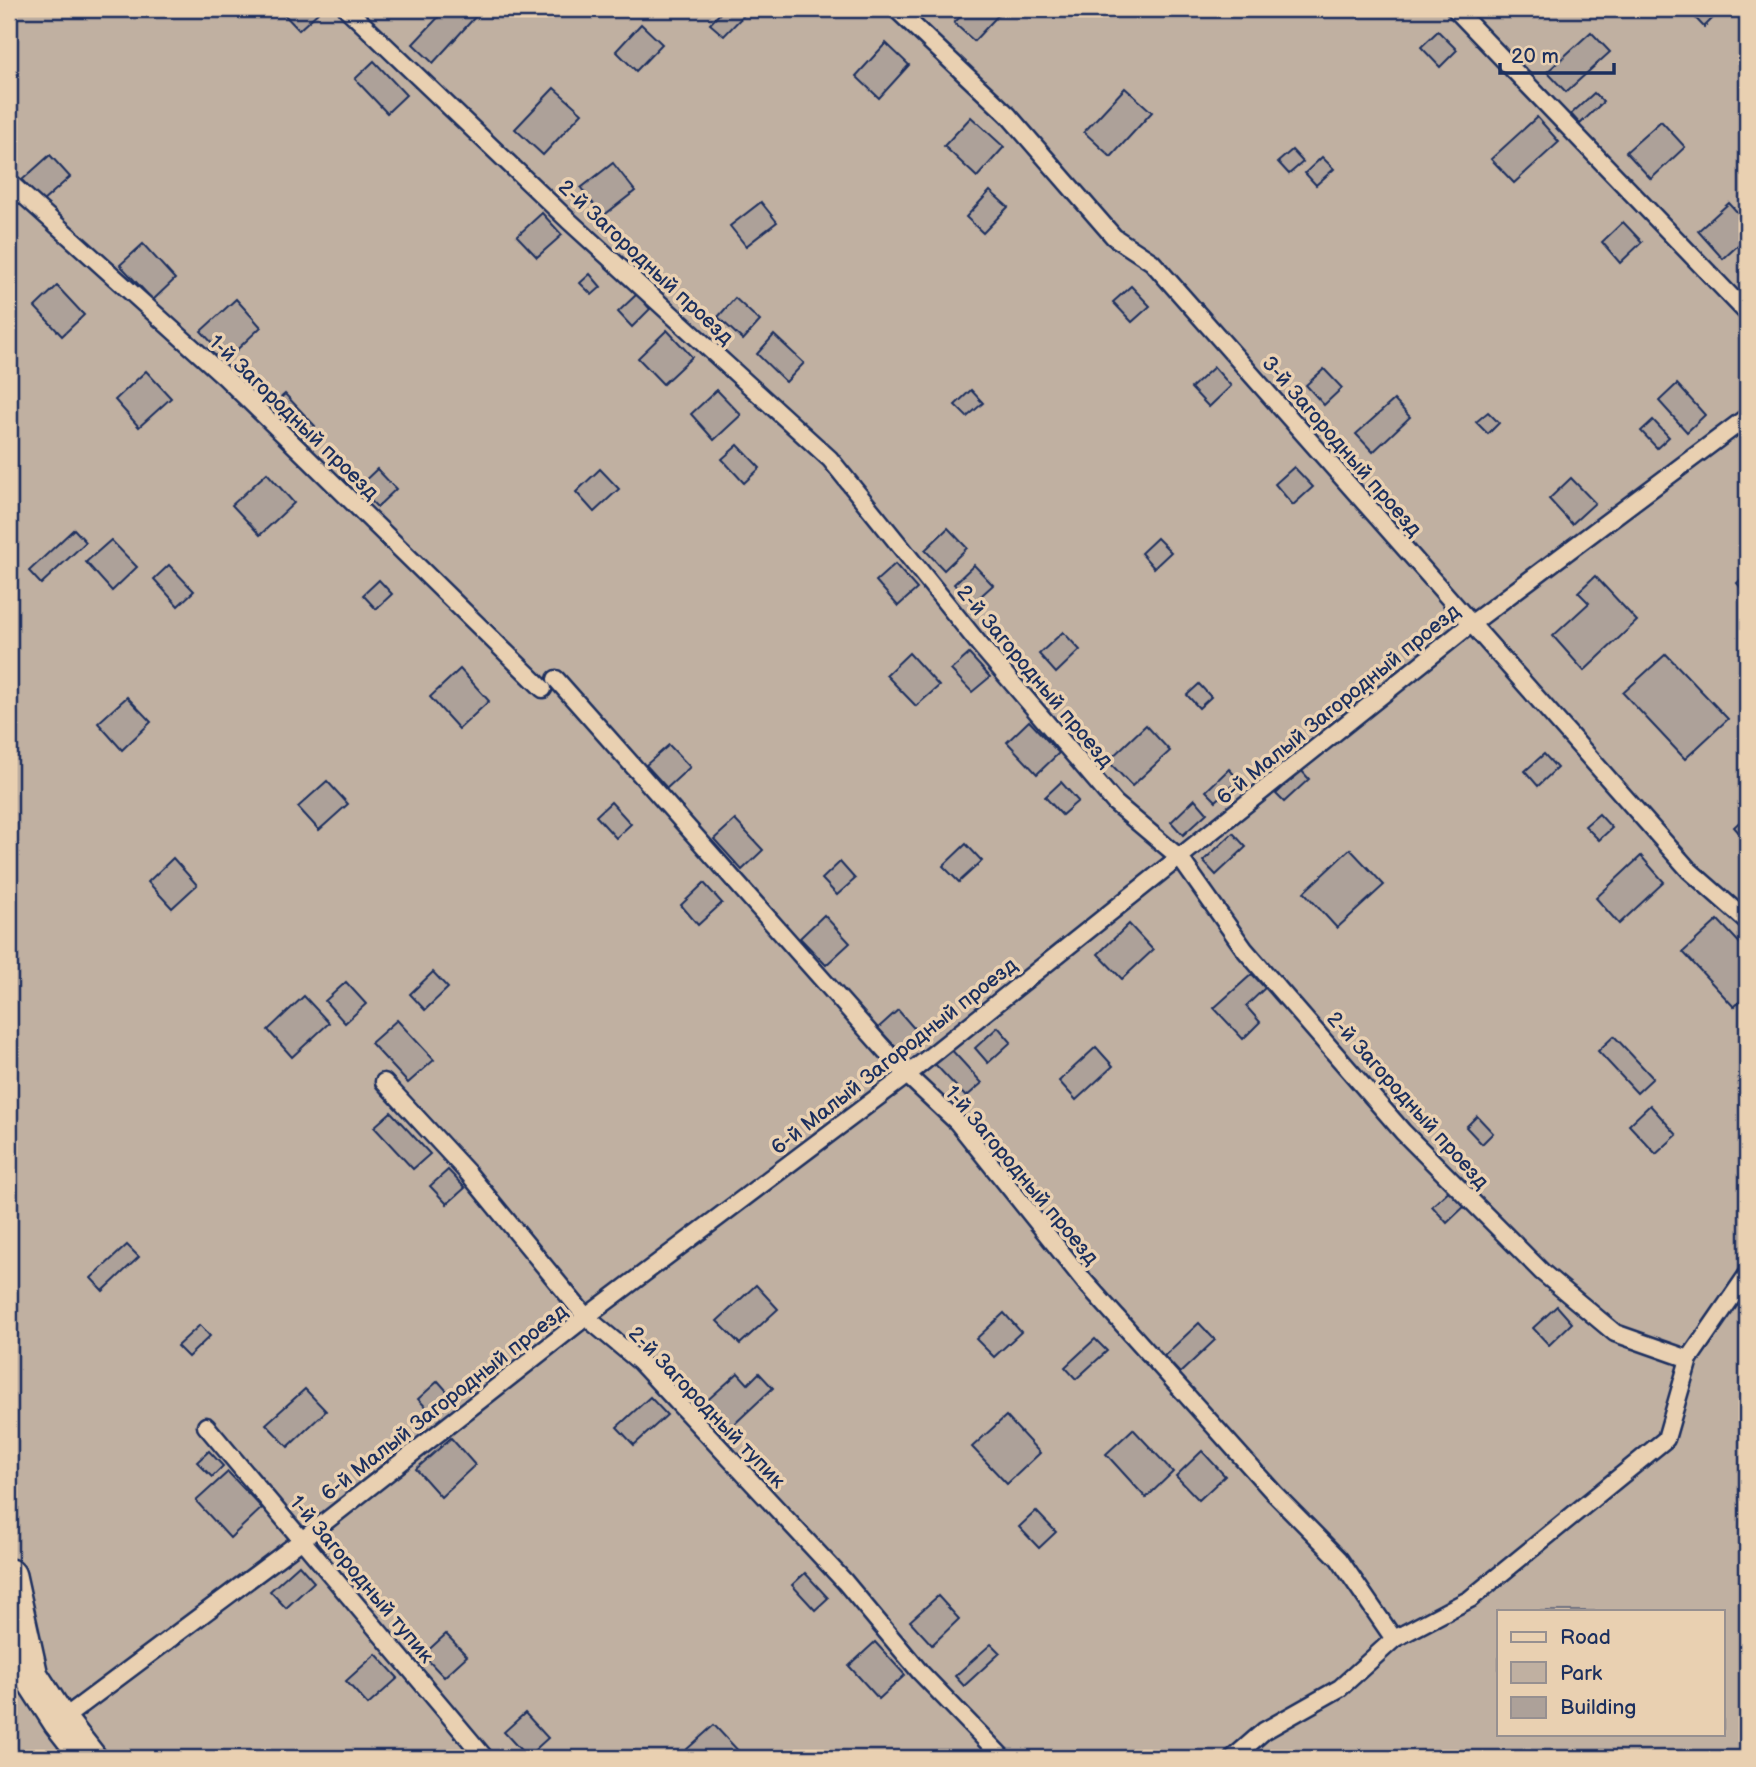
<svg xmlns="http://www.w3.org/2000/svg" width="1756" height="1767" font-family="'Balsamiq Sans',sans-serif">
<style>
.green{fill:#c0b0a1;stroke:#6e7080;stroke-width:2;fill-rule:evenodd}
.building{fill:#ada199;stroke:#1b2f5e;stroke-width:2}
.lines{fill:none;stroke-linecap:round;stroke-linejoin:round}
.service-casing{stroke:#1b2f5e;stroke-width:21}
.minor-casing{stroke:#1b2f5e;stroke-width:38}
.service{stroke:#e9d0b1;stroke-width:16}
.minor{stroke:#e9d0b1;stroke-width:33}
.labels{text-anchor:middle;stroke-width:7;stroke-linejoin:round;paint-order:stroke}
.street-label{font-size:21px;fill:#1b2f5e;stroke:#e9d0b1}
</style>
<rect width="100%" height="100%" fill="#ddc6ac"/>
<filter id="ink" filterUnits="userSpaceOnUse"><feTurbulence type="fractalNoise" baseFrequency=".0143" numOctaves="2"/><feDisplacementMap in="SourceGraphic" scale="14" xChannelSelector="R" yChannelSelector="G"/><feConvolveMatrix kernelMatrix="1 2 1 2 8 2 1 2 1" color-interpolation-filters="sRGB"/></filter>
<g filter="url(#ink)">
<path class="green" d="M9,9H1747V1758H9ZM1499,1611H1723V1734H1499Z"/>
<g class="building">
<polygon points="279,9 319,9 321,10 299,30"/>
<polygon points="446,9 468,9 476,16 433,63 413,44"/>
<polygon points="724,9 744,9 747,12 724,36 710,24"/>
<polygon points="968,9 1004,9 974,41 954,23"/>
<polygon points="1689,9 1710,9 1716,15 1704,27 1688,10"/>
<polygon points="641,24 662,44 636,71 616,51"/>
<polygon points="1438,31 1457,50 1440,67 1421,47"/>
<polygon points="1591,32 1610,52 1566,92 1547,72"/>
<polygon points="886,43 909,65 879,98 856,76"/>
<polygon points="374,61 406,95 387,113 355,79"/>
<polygon points="554,88 582,113 543,155 515,129"/>
<polygon points="1125,88 1152,112 1111,157 1084,132"/>
<polygon points="1594,93 1603,102 1580,124 1571,114"/>
<polygon points="971,117 1004,147 977,177 944,146"/>
<polygon points="1537,117 1559,142 1514,183 1491,159"/>
<polygon points="1661,121 1685,147 1651,179 1626,152"/>
<polygon points="1292,150 1303,162 1289,174 1278,162"/>
<polygon points="50,155 70,177 42,202 22,180"/>
<polygon points="1322,157 1334,169 1316,185 1305,173"/>
<polygon points="613,163 635,191 603,216 581,188"/>
<polygon points="990,191 1008,207 983,233 966,217"/>
<polygon points="761,202 777,222 746,246 730,226"/>
<polygon points="1729,203 1747,223 1747,237 1723,259 1698,231"/>
<polygon points="542,213 562,235 537,257 517,236"/>
<polygon points="1623,222 1642,242 1620,263 1602,242"/>
<polygon points="143,244 175,279 153,300 120,265"/>
<polygon points="590,274 601,287 592,295 580,283"/>
<polygon points="57,286 84,315 62,336 35,307"/>
<polygon points="1131,286 1150,306 1132,322 1113,302"/>
<polygon points="637,294 650,309 632,327 618,312"/>
<polygon points="735,298 760,321 743,340 718,317"/>
<polygon points="236,299 261,327 227,359 201,331"/>
<polygon points="667,330 692,357 663,384 638,358"/>
<polygon points="774,335 804,363 786,382 757,354"/>
<polygon points="1214,367 1231,386 1209,407 1191,388"/>
<polygon points="1324,369 1342,388 1324,405 1306,385"/>
<polygon points="146,371 171,398 139,427 115,400"/>
<polygon points="1677,384 1705,415 1687,432 1659,401"/>
<polygon points="717,390 741,415 714,440 691,414"/>
<polygon points="971,390 983,403 967,417 955,405"/>
<polygon points="285,394 315,426 297,442 267,410"/>
<polygon points="1394,400 1410,417 1373,452 1356,434"/>
<polygon points="1488,412 1499,423 1488,434 1476,422"/>
<polygon points="1653,420 1669,437 1657,448 1641,431"/>
<polygon points="738,445 760,468 744,483 722,459"/>
<polygon points="1294,467 1313,487 1293,505 1275,484"/>
<polygon points="377,469 396,489 377,507 358,487"/>
<polygon points="600,469 619,489 594,512 576,492"/>
<polygon points="267,473 294,503 260,535 232,505"/>
<polygon points="1571,478 1595,503 1572,524 1549,499"/>
<polygon points="948,528 967,548 944,570 925,550"/>
<polygon points="74,529 86,542 41,584 29,571"/>
<polygon points="1157,538 1171,552 1154,568 1141,553"/>
<polygon points="111,540 137,567 112,591 86,562"/>
<polygon points="895,564 917,589 898,606 876,581"/>
<polygon points="169,565 194,591 178,606 154,579"/>
<polygon points="974,565 993,585 972,604 954,584"/>
<polygon points="1747,574 1747,595 1737,583"/>
<polygon points="1595,576 1637,621 1584,671 1553,636 1589,603 1578,592"/>
<polygon points="379,580 392,594 376,609 363,595"/>
<polygon points="1063,632 1080,650 1056,673 1039,654"/>
<polygon points="909,653 939,686 916,706 886,675"/>
<polygon points="969,654 990,677 972,692 951,670"/>
<polygon points="1666,654 1728,719 1685,759 1623,693"/>
<polygon points="460,669 489,701 459,729 430,697"/>
<polygon points="1199,684 1211,697 1199,708 1187,695"/>
<polygon points="127,697 151,722 122,750 98,723"/>
<polygon points="1029,721 1059,753 1037,774 1007,742"/>
<polygon points="1146,725 1170,751 1132,786 1108,761"/>
<polygon points="669,745 690,767 667,788 646,765"/>
<polygon points="1544,754 1557,768 1538,786 1525,771"/>
<polygon points="1229,769 1239,780 1216,801 1206,791"/>
<polygon points="1301,770 1309,779 1284,802 1276,794"/>
<polygon points="327,781 348,804 319,830 298,807"/>
<polygon points="1061,782 1078,801 1062,815 1045,797"/>
<polygon points="1195,799 1207,813 1183,835 1171,822"/>
<polygon points="611,802 631,824 616,838 596,816"/>
<polygon points="1599,814 1612,828 1599,840 1585,826"/>
<polygon points="1747,815 1747,842 1734,827"/>
<polygon points="735,820 763,850 742,870 714,839"/>
<polygon points="1233,833 1246,847 1216,875 1203,861"/>
<polygon points="966,844 982,861 959,882 943,866"/>
<polygon points="1350,849 1384,885 1337,928 1304,892"/>
<polygon points="1641,856 1664,882 1619,924 1596,898"/>
<polygon points="173,858 197,885 172,908 148,882"/>
<polygon points="840,862 855,879 837,895 822,879"/>
<polygon points="704,883 722,903 698,925 681,905"/>
<polygon points="824,915 850,943 826,965 800,938"/>
<polygon points="1718,920 1747,951 1747,995 1734,1007 1683,952"/>
<polygon points="1129,924 1153,950 1122,979 1098,954"/>
<polygon points="433,972 448,988 425,1010 410,994"/>
<polygon points="1252,974 1265,988 1246,1006 1260,1022 1243,1039 1214,1008"/>
<polygon points="346,982 366,1004 345,1023 325,1001"/>
<polygon points="304,996 329,1023 292,1057 268,1030"/>
<polygon points="898,1010 919,1034 900,1052 878,1028"/>
<polygon points="397,1020 434,1060 408,1083 371,1043"/>
<polygon points="998,1027 1011,1042 988,1063 975,1048"/>
<polygon points="1614,1036 1653,1078 1637,1093 1598,1051"/>
<polygon points="948,1046 982,1083 966,1097 932,1061"/>
<polygon points="1096,1047 1113,1066 1076,1100 1059,1081"/>
<polygon points="1650,1105 1677,1135 1656,1154 1629,1125"/>
<polygon points="391,1112 430,1154 413,1169 374,1127"/>
<polygon points="1477,1116 1493,1133 1482,1144 1466,1127"/>
<polygon points="448,1170 465,1188 447,1204 430,1186"/>
<polygon points="1452,1188 1467,1204 1447,1223 1432,1206"/>
<polygon points="127,1245 139,1257 103,1291 91,1278"/>
<polygon points="756,1285 778,1309 740,1344 717,1321"/>
<polygon points="1557,1306 1572,1323 1549,1345 1533,1328"/>
<polygon points="1004,1313 1021,1332 994,1357 976,1339"/>
<polygon points="1199,1323 1215,1340 1180,1373 1164,1356"/>
<polygon points="200,1325 210,1336 188,1357 177,1346"/>
<polygon points="1095,1339 1107,1351 1076,1379 1065,1367"/>
<polygon points="738,1373 748,1384 759,1373 773,1388 727,1431 702,1405"/>
<polygon points="438,1381 454,1399 435,1417 418,1399"/>
<polygon points="305,1389 326,1411 288,1447 266,1424"/>
<polygon points="650,1397 667,1415 634,1445 617,1427"/>
<polygon points="1006,1416 1040,1453 1007,1484 972,1447"/>
<polygon points="1133,1429 1173,1472 1146,1498 1106,1454"/>
<polygon points="451,1438 475,1465 441,1497 416,1469"/>
<polygon points="209,1451 223,1466 212,1477 197,1462"/>
<polygon points="1202,1451 1225,1476 1199,1500 1176,1476"/>
<polygon points="228,1472 262,1508 230,1538 196,1501"/>
<polygon points="1036,1511 1056,1532 1039,1548 1019,1527"/>
<polygon points="299,1565 314,1582 286,1608 270,1591"/>
<polygon points="805,1573 828,1598 815,1610 792,1585"/>
<polygon points="938,1596 959,1619 932,1645 910,1621"/>
<polygon points="446,1634 467,1656 444,1677 423,1655"/>
<polygon points="875,1642 905,1675 879,1699 849,1666"/>
<polygon points="991,1644 1000,1653 964,1686 955,1676"/>
<polygon points="376,1654 398,1678 368,1705 346,1681"/>
<polygon points="525,1713 548,1738 527,1757 504,1732"/>
<polygon points="714,1725 745,1758 693,1758 686,1750"/>
</g>
<g class="lines">
<defs>
<g id="service">
<polyline points="347,9 568,220 830,459 979,644 1115,803 1180,858 1245,950 1403,1132 1542,1272 1615,1333 1689,1359"/>
<polyline points="896,9 1008,115 1114,237 1152,262 1689,870 1747,921"/>
<polyline points="1455,9 1747,313"/>
<polyline points="9,182 225,377 543,689"/>
<polyline points="556,679 907,1075 957,1122 1085,1282 1274,1493 1339,1559 1394,1639"/>
<polyline points="384,1082 468,1173 586,1317 640,1362 845,1582 920,1672 1003,1758"/>
<polyline points="206,1426 485,1758"/>
<polyline points="60,1721 302,1540 586,1317 907,1075 1471,624 1747,417"/>
<polyline points="1233,1758 1264,1731 1340,1688 1394,1639 1470,1599 1666,1439 1689,1359 1747,1275"/>
</g>
<polyline id="minor" points="9,1576 31,1676 60,1721 89,1758"/>
</defs>
<use href="#service" class="service-casing"/>
<use href="#minor" class="minor-casing"/>
<use href="#service" class="service"/>
<use href="#minor" class="minor"/>
</g>
</g>
<g class="labels">
<g class="street-label">
<text transform="translate(646 262) rotate(43)" y="7">2-й Загородный проезд</text>
<text transform="translate(294 417) rotate(44)" y="7">1-й Загородный проезд</text>
<text transform="translate(1342 446) rotate(49)" y="7">3-й Загородный проезд</text>
<text transform="translate(1035 676) rotate(50)" y="7">2-й Загородный проезд</text>
<text transform="translate(1338 704) rotate(-39)" y="7">6-й Малый Загородный проезд</text>
<text transform="translate(894 1056) rotate(-38)" y="7">6-й Малый Загородный проезд</text>
<text transform="translate(1408 1100) rotate(48)" y="7">2-й Загородный проезд</text>
<text transform="translate(1022 1175) rotate(50)" y="7">1-й Загородный проезд</text>
<text transform="translate(444 1402) rotate(-38)" y="7">6-й Малый Загородный проезд</text>
<text transform="translate(707 1407) rotate(46)" y="7">2-й Загородный тупик</text>
<text transform="translate(362 1579) rotate(50)" y="7">1-й Загородный тупик</text>
</g>
</g>
<rect width="1756" height="1767" fill="none" stroke="#e9d0b1" stroke-width="35"/>
<rect x="18" y="18" width="1721" height="1732" fill="none" stroke="#1b2f5e" stroke-width="2.5" filter="url(#ink)"/>
<rect x="1497" y="1610" width="228" height="126" fill="#e9d0b1" stroke="#979090" stroke-width="2"/>
<rect x="1511" y="1632" width="35" height="10" fill="#e9d0b1" stroke="#979090" stroke-width="2"/>
<text x="1560" y="1644" font-size="21" fill="#1b2f5e">Road</text>
<rect x="1511" y="1662" width="35" height="21" fill="#c0b0a1" stroke="#979090" stroke-width="2"/>
<text x="1560" y="1680" font-size="21" fill="#1b2f5e">Park</text>
<rect x="1511" y="1697" width="35" height="21" fill="#ada199" stroke="#979090" stroke-width="2"/>
<text x="1560" y="1714" font-size="21" fill="#1b2f5e">Building</text>
<path d="M1500 63v10h114v-10" fill="none" stroke="#1b2f5e" stroke-width="3.5"/>
<text x="1511" y="63" font-size="21" fill="#1b2f5e" stroke="#e9d0b1" stroke-width="5" paint-order="stroke">20 m</text>
</svg>
